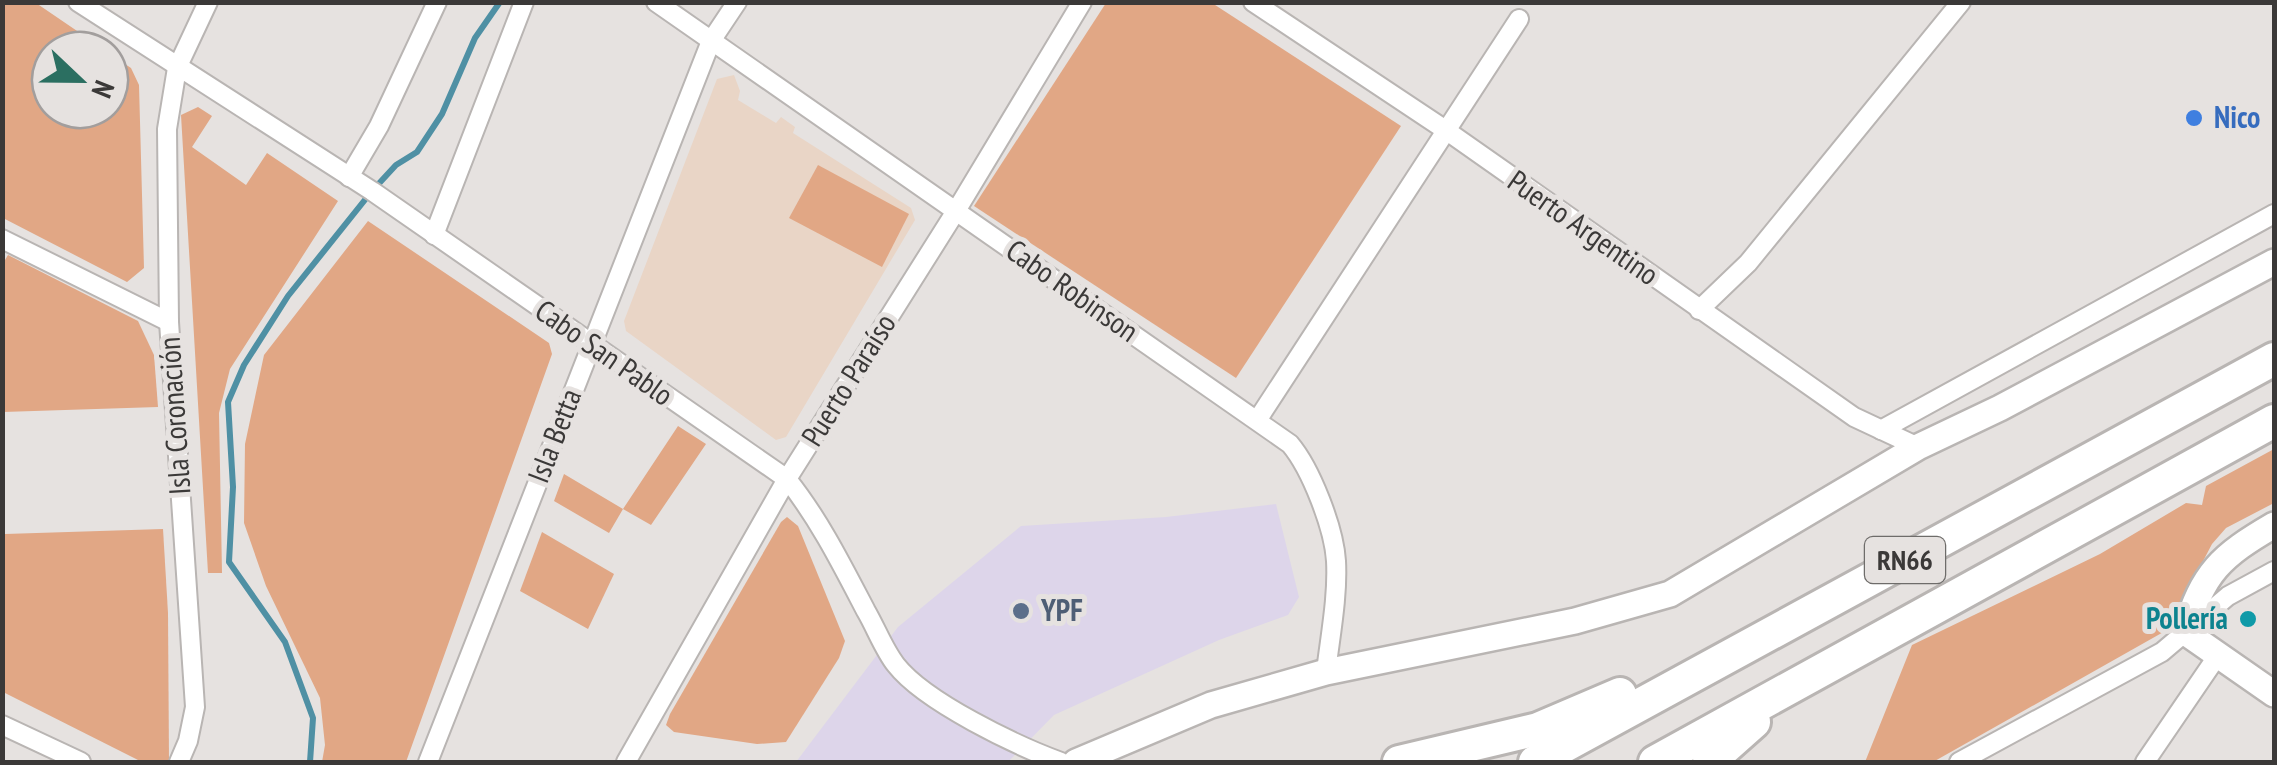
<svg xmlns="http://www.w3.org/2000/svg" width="2277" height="765" font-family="'PT Sans Narrow',sans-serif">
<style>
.commercial{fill:#ddd5ea}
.education{fill:#e9d5c6}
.green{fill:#e1a785}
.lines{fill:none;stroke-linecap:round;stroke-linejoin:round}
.stream{stroke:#4f90a4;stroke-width:6}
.street-casing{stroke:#b9b5b3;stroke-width:22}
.secondary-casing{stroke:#b9b5b3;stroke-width:30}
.highway-casing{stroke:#b9b5b3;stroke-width:38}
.street{stroke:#fff;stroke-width:18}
.secondary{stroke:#fff;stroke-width:25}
.highway{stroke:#fff;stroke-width:32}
.shop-dot{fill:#3f7fe0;stroke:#e6e2e0;stroke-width:4}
.service-dot{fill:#5c6f8a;stroke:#e6e2e0;stroke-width:4}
.culture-dot{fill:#0f9aa8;stroke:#e6e2e0;stroke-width:4}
.labels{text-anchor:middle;stroke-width:10;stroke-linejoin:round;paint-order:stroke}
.shield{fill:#e6e2e0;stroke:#6e6c6a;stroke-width:2.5}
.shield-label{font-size:28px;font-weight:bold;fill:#3b3938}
.shop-label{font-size:30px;font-weight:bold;fill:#366cbe;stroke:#e6e2e0;text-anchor:start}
.street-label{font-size:30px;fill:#3b3938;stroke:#e6e2e0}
.service-label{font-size:30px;font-weight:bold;fill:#4e5e75;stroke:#e6e2e0;text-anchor:start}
.culture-label{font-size:30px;font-weight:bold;fill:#0d838f;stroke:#e6e2e0;text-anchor:end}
</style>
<rect width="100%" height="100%" fill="#e6e2e0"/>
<polygon class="commercial" points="1276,504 1299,597 1288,615 1219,640 1054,715 1008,762 796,762 898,627 1021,526 1166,517"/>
<polygon class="education" points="734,75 740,91 738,100 776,123 781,117 795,127 793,133 911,208 915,220 786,437 776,440 626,331 624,321 717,79"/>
<g class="green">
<polygon points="2,3 36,3 105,50 50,50 50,110 110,110 110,54 131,68 139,85 144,268 127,282 3,218"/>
<polygon points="1106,3 1212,3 1401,126 1236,378 974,206"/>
<polygon points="198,107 212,116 192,147 246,185 267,153 338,201 230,369 219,413 222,573 208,573 181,115"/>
<polygon points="818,165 909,214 882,267 789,218"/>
<polygon points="368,221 549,343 552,354 406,762 322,762 325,745 320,698 266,586 244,523 245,444 264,355"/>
<polygon points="8,255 138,321 154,355 158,407 3,412 2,265"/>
<polygon points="678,426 706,444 651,525 623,509 609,533 554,501 564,474 623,509"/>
<polygon points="2274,449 2274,503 2226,528 2212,544 2167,630 1933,762 1865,762 1912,645 2100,554 2186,503 2202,505 2206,486"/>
<polygon points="787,517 798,526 845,641 839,658 786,742 757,744 674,732 666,725 670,714 781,522"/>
<polygon points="163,529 168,613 169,761 142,762 3,692 3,539 5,534"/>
<polygon points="542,532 614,574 588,629 520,591"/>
</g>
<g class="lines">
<polyline class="stream" points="310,762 313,718 285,642 229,562 233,487 228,402 244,365 288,296 372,191 396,165 417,152 442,114 475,38 500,2"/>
<defs>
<g id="street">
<path d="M78,2L372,191L787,479C819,519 842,565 866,611C876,628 884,650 896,665C925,702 1017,746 1061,762"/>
<path d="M656,2L1290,444C1311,469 1334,528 1336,561C1338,597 1330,637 1326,672"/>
<polyline points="1253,2 1447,131 1854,417 1918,447"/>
<polyline points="349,177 379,126 437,2"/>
<polyline points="434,235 524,2"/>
<polyline points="2,239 169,322"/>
<polyline points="1699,310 1748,263 1961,2"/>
<polyline points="1258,419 1519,19"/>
<polyline points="1881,430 2274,214"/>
<polyline points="2,725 81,762"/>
<polyline points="179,762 188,741 195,707 169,322 167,129 177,68 208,2"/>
<polyline points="428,762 711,41 737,2"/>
<polyline points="626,762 787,479 956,211 1082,2"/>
<polyline points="1959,762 2162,652 2228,596 2274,571"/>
<polyline points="2145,762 2218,655"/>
</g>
<g id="secondary">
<path d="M2274,525C2221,556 2203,572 2185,632L2274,694"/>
<polyline points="1076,762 1211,705 1326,672 1575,621 1670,594 1918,447 2000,408 2274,262"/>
</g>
<g id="highway">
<polyline points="1399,762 1538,729 1620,694"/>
<polyline points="1535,762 2274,359"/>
<polyline points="1655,762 2274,421"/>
<polyline points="1709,762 1754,722"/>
</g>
</defs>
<use href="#street" class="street-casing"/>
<use href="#secondary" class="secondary-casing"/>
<use href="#highway" class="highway-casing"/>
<use href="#street" class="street"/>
<use href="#secondary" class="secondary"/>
<use href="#highway" class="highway"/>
</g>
<circle class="shop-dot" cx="2194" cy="118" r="10"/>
<circle class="service-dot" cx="1021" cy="611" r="10"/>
<circle class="culture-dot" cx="2248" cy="619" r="10"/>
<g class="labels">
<rect class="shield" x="1865" y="537" width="80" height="46" rx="8"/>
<g class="shield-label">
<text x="1905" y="570">RN66</text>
</g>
<g class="shop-label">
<text x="2214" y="128">Nico</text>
</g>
<g class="street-label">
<text transform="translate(1583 228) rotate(35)" y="10">Puerto Argentino</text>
<text transform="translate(1072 291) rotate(35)" y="10">Cabo Robinson</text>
<text transform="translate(604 353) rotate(35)" y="10">Cabo San Pablo</text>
<text transform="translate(849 380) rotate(-58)" y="10">Puerto Paraíso</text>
<text transform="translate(175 416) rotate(-94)" y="10">Isla Coronación</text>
<text transform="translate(555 436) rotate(-69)" y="10">Isla Betta</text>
</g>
<g class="service-label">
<text x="1041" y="621">YPF</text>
</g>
<g class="culture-label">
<text x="2228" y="629">Pollería</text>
</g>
</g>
<rect width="2277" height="765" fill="none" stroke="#3b3938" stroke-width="10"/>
<g transform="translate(80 80) rotate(112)"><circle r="48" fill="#e6e2e0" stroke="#a29e9d" stroke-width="2.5"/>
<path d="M0-8L18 38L0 25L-18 38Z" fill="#2b6f61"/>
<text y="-15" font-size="28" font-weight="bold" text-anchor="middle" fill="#3b3938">N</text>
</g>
</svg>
